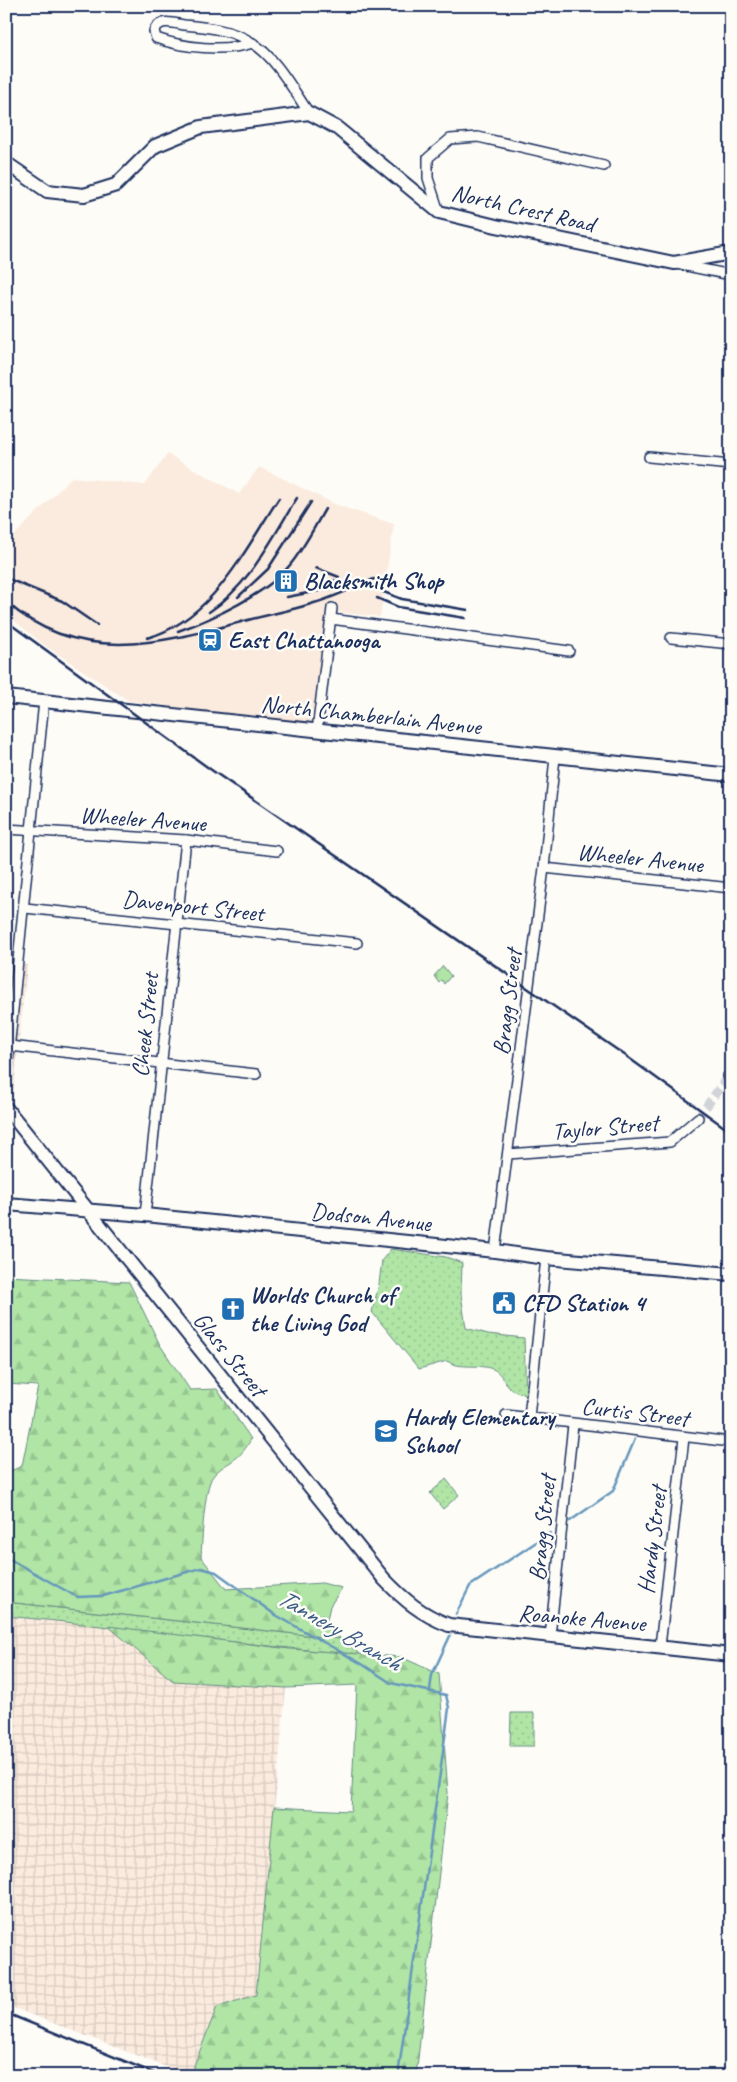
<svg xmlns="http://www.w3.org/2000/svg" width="737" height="2082" font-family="Caveat,sans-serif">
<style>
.built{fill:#fbebde}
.industrial{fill:url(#industrial-grid)}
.grass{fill:url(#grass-dots);stroke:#668a82}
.forest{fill:url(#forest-firs);stroke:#668a82}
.cemetery{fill:url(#cemetery-stones);stroke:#668a82}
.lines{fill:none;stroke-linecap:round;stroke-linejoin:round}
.stream{stroke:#6697bc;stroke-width:2.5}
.street-tunnel{stroke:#d0d3d8;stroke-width:9;stroke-dasharray:9 4.5;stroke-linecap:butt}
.street-casing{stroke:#1b2f5e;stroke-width:12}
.secondary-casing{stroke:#1b2f5e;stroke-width:16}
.street{stroke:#fdfcf7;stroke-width:9}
.secondary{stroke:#fdfcf7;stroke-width:12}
.rail{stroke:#1b2f5e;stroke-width:2.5}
.labels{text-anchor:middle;stroke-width:5;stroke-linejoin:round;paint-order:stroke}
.street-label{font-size:24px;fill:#1b2f5e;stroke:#fdfcf7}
.poi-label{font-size:24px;font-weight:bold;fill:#1b2f5e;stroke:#fdfcf7;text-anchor:start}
.water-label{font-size:25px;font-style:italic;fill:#3a5a85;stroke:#fdfcf7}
</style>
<defs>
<pattern id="industrial-grid" width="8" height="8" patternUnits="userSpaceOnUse" patternTransform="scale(1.25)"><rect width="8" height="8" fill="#fbebde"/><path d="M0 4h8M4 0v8" fill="none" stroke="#d7cac1"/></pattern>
<pattern id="grass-dots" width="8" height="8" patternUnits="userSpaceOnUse" patternTransform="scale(1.25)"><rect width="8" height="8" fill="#b0e5a6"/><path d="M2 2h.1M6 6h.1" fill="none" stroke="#97c591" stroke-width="1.8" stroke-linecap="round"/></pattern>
<pattern id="forest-firs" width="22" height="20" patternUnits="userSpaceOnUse" patternTransform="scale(1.25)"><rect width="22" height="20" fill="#b0e5a6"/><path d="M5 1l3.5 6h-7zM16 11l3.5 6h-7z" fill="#97c591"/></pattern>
<pattern id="cemetery-stones" width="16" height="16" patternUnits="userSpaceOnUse" patternTransform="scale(1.25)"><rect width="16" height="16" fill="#b0e5a6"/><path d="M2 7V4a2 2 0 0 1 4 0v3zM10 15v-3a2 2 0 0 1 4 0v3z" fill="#97c591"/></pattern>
</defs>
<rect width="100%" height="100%" fill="#fdfcf7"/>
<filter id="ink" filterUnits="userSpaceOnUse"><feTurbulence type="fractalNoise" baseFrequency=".02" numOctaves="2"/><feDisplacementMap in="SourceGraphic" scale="10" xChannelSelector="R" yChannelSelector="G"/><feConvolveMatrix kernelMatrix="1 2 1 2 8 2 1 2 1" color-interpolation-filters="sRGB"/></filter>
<g filter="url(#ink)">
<polygon class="built" points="167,454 239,494 259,467 337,505 394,524 380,617 329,611 313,725 129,701 44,645 6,614 6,544 72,477 145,485"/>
<g class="industrial">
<polygon points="6,963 27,965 6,1159"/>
<polygon points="6,1616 108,1626 173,1681 286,1688 256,1995 217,2007 190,2076 6,2005"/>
</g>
<g class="grass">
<path d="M391,1249L446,1257L462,1263L461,1294L466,1328L488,1334L524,1338L526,1394C503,1392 507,1376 493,1369C478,1363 460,1370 447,1361L419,1369L372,1312L379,1284L382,1260Z"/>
<polygon points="446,1479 459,1495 443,1509 430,1493"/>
<path d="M6,1602L341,1639L361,1655C242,1645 125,1627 6,1616Z"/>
<polygon points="511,1713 534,1713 534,1746 510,1746"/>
</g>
<g class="forest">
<path d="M6,1276L129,1282L160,1345L190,1390L217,1389L251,1439C238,1464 227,1460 213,1476C204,1487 202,1541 201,1557L226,1589L322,1583L342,1588L330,1606L326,1624L341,1639L6,1602V1473L22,1466L38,1386L6,1384Z"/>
<polygon points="108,1626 290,1649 401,1657 439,1674 448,1793 416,2076 190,2076 217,2007 256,1995 274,1807 351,1811 357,1685 286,1688 173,1681"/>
</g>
<polygon class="cemetery" points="443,966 451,976 444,984 442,980 439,983 434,976"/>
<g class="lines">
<g class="stream">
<polyline points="570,1521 613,1491 635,1439"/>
<polyline points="6,1557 77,1597 103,1596 201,1568 216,1572 274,1614 362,1664 391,1683 446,1695 449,1708 398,2076"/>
<polyline points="456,1614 470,1586 550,1533"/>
<polyline points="430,1690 432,1675 450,1636"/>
</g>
<polyline class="street-tunnel" points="698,1118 728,1076"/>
<defs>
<g id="street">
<path d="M253,43C224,52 183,48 156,38L154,31C160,18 173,23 184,25C207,27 232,30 251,42C276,57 293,90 309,113"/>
<polyline points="439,212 428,178 428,158 450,139 478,137 604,166"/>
<polyline points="677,264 731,275"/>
<polyline points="649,457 731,465"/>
<polyline points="331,619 569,651"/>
<polyline points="671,638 731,644"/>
<polyline points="317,731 332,608"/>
<polyline points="6,829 186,840 277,851"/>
<polyline points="544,868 731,888"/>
<polyline points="25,908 357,943"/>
<polyline points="10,1046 256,1074"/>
<polyline points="728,1076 731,1075"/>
<polyline points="6,1080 44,701"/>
<polyline points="508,1154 670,1142 698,1118"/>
<polyline points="145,1215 186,840"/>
<polyline points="495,1251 544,868 555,757"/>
<polyline points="506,1415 731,1442"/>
<polyline points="529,1417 546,1258"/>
<polyline points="550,1636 573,1425"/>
<polyline points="660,1646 684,1438"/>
</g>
<g id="secondary">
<polyline points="6,163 47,191 84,195 116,185 155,146 201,127 309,113 337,128 439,212 496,226 674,263 731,253"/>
<polyline points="6,697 731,775"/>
<path d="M6,1108L384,1579C404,1600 422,1615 449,1625L731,1655"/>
<polyline points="6,1204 145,1215 495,1251 546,1258 731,1274"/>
</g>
</defs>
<use href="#street" class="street-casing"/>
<use href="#secondary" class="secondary-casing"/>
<use href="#street" class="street"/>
<use href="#secondary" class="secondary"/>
<g class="rail">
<polyline points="316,568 339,577"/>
<polyline points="309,577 343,582"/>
<polyline points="6,578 62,601 97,625"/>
<polyline points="381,591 402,599 468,610"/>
<polyline points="238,597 268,569 311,502"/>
<polyline points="287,597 344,586"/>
<polyline points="377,598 398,607 465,618"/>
<path d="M6,602C78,665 158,644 241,622C265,615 290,611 314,603C335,597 355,587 374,579"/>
<path d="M209,612C250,585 272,538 297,498"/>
<polyline points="6,621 210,769 626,1056 731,1132"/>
<path d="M178,631C212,619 267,594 290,565C304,548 314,528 325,509"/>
<path d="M147,638C212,620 244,551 279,498"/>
<polyline points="6,2013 161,2076"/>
</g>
</g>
</g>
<defs>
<symbol id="building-square" viewBox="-11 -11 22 22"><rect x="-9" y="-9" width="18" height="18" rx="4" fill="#1f6fb2" stroke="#fdfcf7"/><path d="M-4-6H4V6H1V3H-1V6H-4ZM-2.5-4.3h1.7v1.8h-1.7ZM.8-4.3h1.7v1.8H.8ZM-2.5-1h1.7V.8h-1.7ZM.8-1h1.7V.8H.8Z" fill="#fff"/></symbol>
<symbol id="station-square" viewBox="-11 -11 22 22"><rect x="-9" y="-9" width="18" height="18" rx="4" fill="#1f6fb2" stroke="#fdfcf7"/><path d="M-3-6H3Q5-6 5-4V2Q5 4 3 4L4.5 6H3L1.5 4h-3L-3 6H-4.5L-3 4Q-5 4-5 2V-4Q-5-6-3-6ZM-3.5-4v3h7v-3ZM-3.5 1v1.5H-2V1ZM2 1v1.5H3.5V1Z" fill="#fff"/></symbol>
<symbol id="civic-square" viewBox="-11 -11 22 22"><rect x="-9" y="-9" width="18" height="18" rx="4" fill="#1f6fb2" stroke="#fdfcf7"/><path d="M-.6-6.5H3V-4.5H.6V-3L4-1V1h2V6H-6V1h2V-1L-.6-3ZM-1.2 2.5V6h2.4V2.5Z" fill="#fff"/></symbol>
<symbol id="church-square" viewBox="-11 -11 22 22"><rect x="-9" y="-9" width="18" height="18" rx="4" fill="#1f6fb2" stroke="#fdfcf7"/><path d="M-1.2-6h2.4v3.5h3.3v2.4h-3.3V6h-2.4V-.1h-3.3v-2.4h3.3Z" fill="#fff"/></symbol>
<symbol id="school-square" viewBox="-11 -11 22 22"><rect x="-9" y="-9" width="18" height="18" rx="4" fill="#1f6fb2" stroke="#fdfcf7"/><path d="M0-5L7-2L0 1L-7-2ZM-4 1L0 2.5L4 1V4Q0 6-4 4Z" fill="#fff"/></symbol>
</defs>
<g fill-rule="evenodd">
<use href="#building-square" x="272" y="567" width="28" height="28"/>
<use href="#station-square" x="196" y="626" width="28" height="28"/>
<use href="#civic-square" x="490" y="1289" width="28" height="28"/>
<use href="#church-square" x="219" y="1295" width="28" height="28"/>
<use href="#school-square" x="372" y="1417" width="28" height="28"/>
</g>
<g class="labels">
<g class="street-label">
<text transform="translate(523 208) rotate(13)" y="8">North Crest Road</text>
<text transform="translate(371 715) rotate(6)" y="8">North Chamberlain Avenue</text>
<text transform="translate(143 819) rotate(4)" y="8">Wheeler Avenue</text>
<text transform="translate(640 858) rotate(6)" y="8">Wheeler Avenue</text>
<text transform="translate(193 906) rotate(6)" y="8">Davenport Street</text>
<text transform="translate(507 1002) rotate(-83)" y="8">Bragg Street</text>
<text transform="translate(145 1025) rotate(-84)" y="8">Cheek Street</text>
<text transform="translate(605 1127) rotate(-5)" y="8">Taylor Street</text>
<text transform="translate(371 1217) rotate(6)" y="8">Dodson Avenue</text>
<text transform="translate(230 1354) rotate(51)" y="8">Glass Street</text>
<text transform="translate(635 1412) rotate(7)" y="8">Curtis Street</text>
<text transform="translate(542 1528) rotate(-84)" y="8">Bragg Street</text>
<text transform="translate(652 1540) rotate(-83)" y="8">Hardy Street</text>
<text transform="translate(582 1618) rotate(5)" y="8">Roanoke Avenue</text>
</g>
<g class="poi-label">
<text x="304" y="589">Blacksmith Shop</text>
<text x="228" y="648">East Chattanooga</text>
<text x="250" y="1303">Worlds Church of<tspan x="250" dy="28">the Living God</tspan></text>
<text x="522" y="1311">CFD Station 4</text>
<text x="404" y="1425">Hardy Elementary<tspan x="404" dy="28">School</tspan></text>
</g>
<g class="water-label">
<text transform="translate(340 1629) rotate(30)" y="9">Tannery Branch</text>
</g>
</g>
<rect width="737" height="2082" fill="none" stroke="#fdfcf7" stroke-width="25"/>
<rect x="12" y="12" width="712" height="2057" fill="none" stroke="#1b2f5e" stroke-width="2" filter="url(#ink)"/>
</svg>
